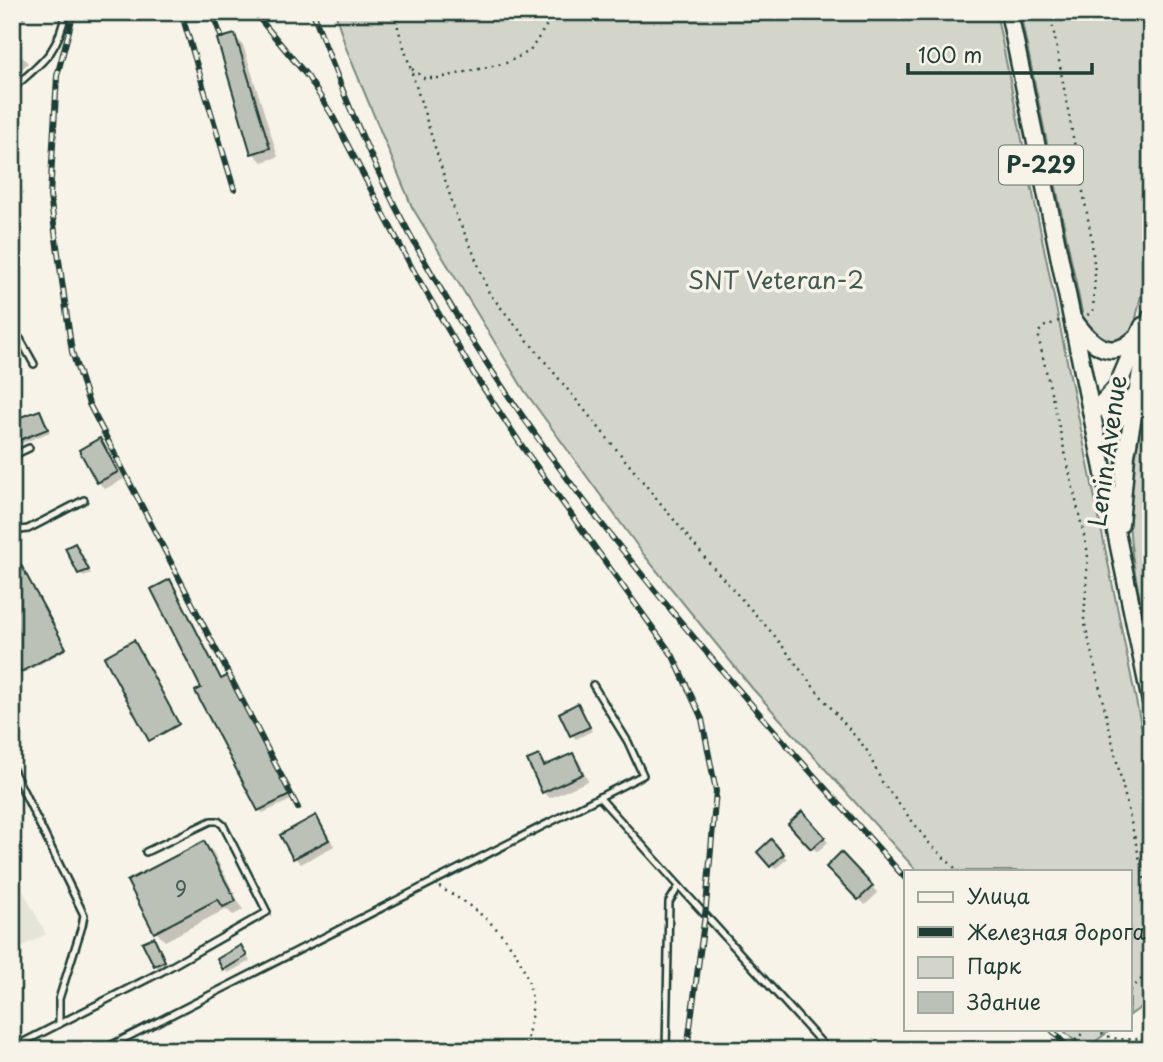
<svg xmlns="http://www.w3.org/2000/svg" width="1163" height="1062" font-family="'Playpen Sans',sans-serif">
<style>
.built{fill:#e5e4d9}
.green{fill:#d3d5ca;stroke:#79897f;stroke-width:2}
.shadow{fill:#0003}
.building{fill:#bbc1b6;stroke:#1f3d34;stroke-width:2}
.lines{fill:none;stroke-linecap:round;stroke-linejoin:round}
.service-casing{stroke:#1f3d34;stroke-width:10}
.primary-casing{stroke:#1f3d34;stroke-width:21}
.path{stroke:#1f3d34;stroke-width:2.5;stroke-dasharray:2 5;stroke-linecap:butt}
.service{stroke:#f7f3e8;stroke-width:5}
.primary{stroke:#f7f3e8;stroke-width:16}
.rail-casing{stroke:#1f3d34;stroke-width:6}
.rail{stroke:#f7f3e8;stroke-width:3.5;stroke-dasharray:10;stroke-linecap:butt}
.labels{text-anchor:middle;stroke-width:7;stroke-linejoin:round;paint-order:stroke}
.number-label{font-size:21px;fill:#465e54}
.shield{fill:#f7f3e8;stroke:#60746a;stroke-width:2}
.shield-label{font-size:23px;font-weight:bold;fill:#1f3d34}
.park-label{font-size:24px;fill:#435b52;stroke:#f7f3e8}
.street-label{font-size:24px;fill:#1f3d34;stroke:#f7f3e8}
</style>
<rect width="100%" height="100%" fill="#f7f3e8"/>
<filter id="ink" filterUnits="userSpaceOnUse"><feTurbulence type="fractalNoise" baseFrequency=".0143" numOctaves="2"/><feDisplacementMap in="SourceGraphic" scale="14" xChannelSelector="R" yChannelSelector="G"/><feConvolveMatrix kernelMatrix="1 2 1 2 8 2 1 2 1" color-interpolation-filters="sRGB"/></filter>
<g filter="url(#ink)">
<polygon class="built" points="12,870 46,934 12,952"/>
<g class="green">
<polygon points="335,12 996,12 1151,774 1151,1000 1130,1015 1130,871 917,871 752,688 644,555 524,390 412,207 346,48"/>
<path d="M1020,12H1151V248L1134,328C1117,353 1099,342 1084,322Z"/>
<path d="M1151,366V651C1142,607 1130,561 1129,516C1129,466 1141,415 1151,366Z"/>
<polygon points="1062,1029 1112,1029 1084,1050"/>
</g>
<g class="shadow">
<polygon points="12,12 32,12 12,30"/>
<polygon points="234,36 243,45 278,157 262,162 253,153"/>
<polygon points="12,46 28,63 12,79"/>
<polygon points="40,412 50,432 15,446 12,443 12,422"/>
<polygon points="100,440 107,447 124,479 105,489 98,482"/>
<polygon points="75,545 79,549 91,574 84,577 80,573"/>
<polygon points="22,568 66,650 24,673 22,671"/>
<polygon points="173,585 222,680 232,681 293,799 263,813 259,810 204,689"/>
<polygon points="135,644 179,726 151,741 150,740"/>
<polygon points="578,706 592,731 576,739 572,735"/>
<polygon points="573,755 579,761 588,781 550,798 543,792 539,757 547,767"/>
<polygon points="802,814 828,842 817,852 791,824"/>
<polygon points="316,818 322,824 334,846 301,864 295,858"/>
<polygon points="771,842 787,859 775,869 759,852"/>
<polygon points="204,843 213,852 243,910 233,915 226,909 165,941 156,932"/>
<polygon points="841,855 878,893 865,905 829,867"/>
<polygon points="153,939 168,965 159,969 155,965"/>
<polygon points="241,948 250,961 228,973 224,969"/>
</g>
<g class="building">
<polygon points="235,34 270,148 251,154 217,39"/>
<polygon points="40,410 48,429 12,443 12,420"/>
<polygon points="100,438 118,472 97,483 79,450"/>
<polygon points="75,543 89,570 78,574 65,548"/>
<polygon points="21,565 66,648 21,672 12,656 12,569"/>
<polygon points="170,579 221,679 229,675 290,795 258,811 195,691 201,688 151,589"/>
<polygon points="134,640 179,724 149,741 104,657"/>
<polygon points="578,703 590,727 570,736 559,713"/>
<polygon points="573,753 583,774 542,793 527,760 539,755 544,766"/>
<polygon points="802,811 825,837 811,849 788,824"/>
<polygon points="316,815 329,840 293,859 280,835"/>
<polygon points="771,839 784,854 770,867 757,852"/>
<polygon points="204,841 236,901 223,907 218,899 154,933 127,881"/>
<polygon points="841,852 873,886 858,900 826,867"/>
<polygon points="154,937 165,961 154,966 142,942"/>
<polygon points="241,945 247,956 223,970 217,959"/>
</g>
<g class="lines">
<defs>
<g id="service">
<path d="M12,89C43,61 57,55 66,12"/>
<polyline points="12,331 20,339 34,364"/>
<polyline points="12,456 29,448"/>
<polyline points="12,531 28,529 84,500"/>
<polyline points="12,768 84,915 82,926 59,999 59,1024"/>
<polyline points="599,797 679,886"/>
<polyline points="12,1048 161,972 267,912 223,825 218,821 211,821 146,852"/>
<polyline points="102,1050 643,775 628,742 593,685"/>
<polyline points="666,1050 669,902 679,886 828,1050"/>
</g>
<g id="primary">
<polyline points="1009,12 1151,702"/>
<path d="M1075,322C1093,347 1113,362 1138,336"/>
<polyline points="1106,401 1110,416 1116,419 1123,415 1133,398"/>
<polyline points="1093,413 1117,387 1143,326"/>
<polyline points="1120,524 1126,455 1151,317"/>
</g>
</defs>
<use href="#service" class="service-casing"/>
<use href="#primary" class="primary-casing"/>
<g class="path">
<polyline points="397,12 398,28 456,215 471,247 489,293 710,564 774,635 815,689 866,749 882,782 929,843 958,871"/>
<polyline points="1050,12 1091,235 1095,272 1093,311 1086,316"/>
<polyline points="412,69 424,78 439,78 506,63 530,51 555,12"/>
<polyline points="1059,321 1043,327 1039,332 1039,340 1088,553 1084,620 1151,908"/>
<polyline points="1151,467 1147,495 1151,548"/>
<path d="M439,887C484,911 527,948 532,1001C533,1017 527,1034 526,1050"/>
<polyline points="1130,990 1149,972 1151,965"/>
<path d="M1096,1029C1110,1042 1126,1039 1144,1039"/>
<polyline points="1065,1050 1087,1029"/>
</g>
<use href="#service" class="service"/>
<use href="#primary" class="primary"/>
<defs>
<g id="rail">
<polyline points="74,12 57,76 50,196 72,352 89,404 298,808"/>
<polyline points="181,12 234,189"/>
<polyline points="212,12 221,36"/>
<polyline points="254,12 308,77 332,115 412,268 474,374 524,449 673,656 702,719 716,791 706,907 687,1050"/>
<path d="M313,12C337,79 364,145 396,208C525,459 720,670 906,879"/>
<polyline points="1051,1029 1070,1050"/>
</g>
</defs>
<use href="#rail" class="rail-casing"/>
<use href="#rail" class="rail"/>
</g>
</g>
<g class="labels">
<g class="number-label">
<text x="181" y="897">9</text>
</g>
<rect class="shield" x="999" y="145.5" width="84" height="39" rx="5"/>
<g class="shield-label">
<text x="1041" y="173">Р-229</text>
</g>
<g class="park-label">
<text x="776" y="289">SNT Veteran-2</text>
</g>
<g class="street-label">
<text transform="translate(1108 451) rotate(-82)" y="8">Lenin Avenue</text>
</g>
</g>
<rect width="1163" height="1062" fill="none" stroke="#f7f3e8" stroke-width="42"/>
<rect x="21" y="21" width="1121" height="1020" fill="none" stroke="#1f3d34" stroke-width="2.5" filter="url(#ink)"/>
<rect x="904" y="870" width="228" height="161" fill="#f7f3e8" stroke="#a1aaa0" stroke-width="2"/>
<rect x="918" y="892" width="35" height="10" fill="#f7f3e8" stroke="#a1aaa0" stroke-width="2"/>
<text x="967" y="904" font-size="21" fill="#1f3d34">Улица</text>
<rect x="918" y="927" width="35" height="10" fill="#1f3d34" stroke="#a1aaa0" stroke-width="2"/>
<text x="967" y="940" font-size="21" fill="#1f3d34">Железная дорога</text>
<rect x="918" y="957" width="35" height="21" fill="#d3d5ca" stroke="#a1aaa0" stroke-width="2"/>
<text x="967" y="974" font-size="21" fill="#1f3d34">Парк</text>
<rect x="918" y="992" width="35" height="21" fill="#bbc1b6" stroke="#a1aaa0" stroke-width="2"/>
<text x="967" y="1010" font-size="21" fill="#1f3d34">Здание</text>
<path d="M908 63v10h184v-10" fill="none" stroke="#1f3d34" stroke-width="3.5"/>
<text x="918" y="63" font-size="21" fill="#1f3d34" stroke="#f7f3e8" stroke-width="5" paint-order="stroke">100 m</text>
</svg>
